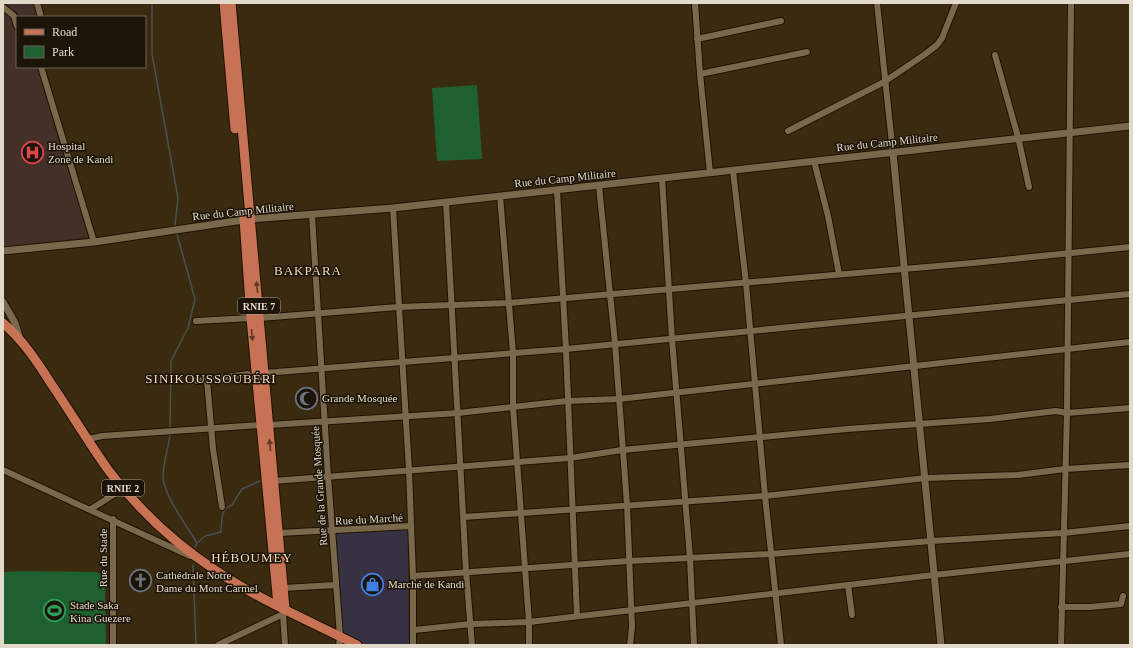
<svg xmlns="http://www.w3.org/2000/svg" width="1133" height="648" font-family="'Times New Roman',serif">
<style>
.commercial{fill:#373243}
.medical{fill:#433029}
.green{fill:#1f6030}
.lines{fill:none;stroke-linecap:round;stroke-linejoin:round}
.stream{stroke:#4a5150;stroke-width:1.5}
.minor-casing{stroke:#211200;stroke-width:8}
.tertiary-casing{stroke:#211200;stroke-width:9}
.primary-casing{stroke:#211200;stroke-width:11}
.minor{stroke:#7a684c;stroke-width:6}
.tertiary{stroke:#7a684c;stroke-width:7}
.primary{stroke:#c77254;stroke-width:9}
.oneway{fill:#603a27}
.labels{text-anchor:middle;stroke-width:3;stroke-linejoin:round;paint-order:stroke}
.shield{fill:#1c1409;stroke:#a79e90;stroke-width:1}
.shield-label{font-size:10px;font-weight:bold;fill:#e3d9ca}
.street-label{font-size:11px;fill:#e3d9ca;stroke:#1c1409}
.poi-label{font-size:11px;fill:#e3d9ca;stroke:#1c1409;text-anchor:start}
.quarter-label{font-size:13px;letter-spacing:1px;fill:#efdabb;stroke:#1c1409}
</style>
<rect width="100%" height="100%" fill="#3a2a10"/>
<polygon class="commercial" points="408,529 409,645 365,645 342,634 335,533"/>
<polygon class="medical" points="3,3 34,3 38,17 17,17 17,67 39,67 89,237 3,247"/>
<g class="green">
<polygon points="477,85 482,159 437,161 432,88"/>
<polygon points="22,571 96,572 105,576 106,645 3,645 3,572"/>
</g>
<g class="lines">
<g class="stream">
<polyline points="152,5 152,54 178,198 175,225"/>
<polyline points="170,430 171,361 188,328 195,299 177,234"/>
<path d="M170,433C169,448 163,462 163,477C164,496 187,526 197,543L195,547"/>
<polyline points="197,543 205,536 221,532 222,517 225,509 232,505 242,489 262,480"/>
<polyline points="193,565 196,645"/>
</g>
<defs>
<g id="minor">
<polyline points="37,3 41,17"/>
<polyline points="695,3 700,74 710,173"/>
<polyline points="877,3 893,153"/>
<polyline points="3,7 14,16 17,26"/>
<polyline points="697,39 781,21"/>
<polyline points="995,55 1018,137 1029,187"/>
<polyline points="41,67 94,242"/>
<polyline points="700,74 807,52"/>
<polyline points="788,131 884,82 924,55 937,45 942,38 956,3"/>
<polyline points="814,161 828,216 839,274"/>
<polyline points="733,171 746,283 765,496 781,645"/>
<polyline points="662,178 672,339 690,558 694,645"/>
<polyline points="599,186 615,343 627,505 632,627 630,645"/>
<polyline points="557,190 566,349 577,616"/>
<polyline points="500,196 513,353 513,407 529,622 529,645"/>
<polyline points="446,202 466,571 472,645"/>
<polyline points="393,208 409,470 413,576 413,645"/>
<polyline points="312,215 328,476 340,636 339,645"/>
<polyline points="260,318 398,307 509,303 973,263 1130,247"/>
<polyline points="196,321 251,318"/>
<polyline points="264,373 566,349 1130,294"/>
<polyline points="207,380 213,449 222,507"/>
<polyline points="197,381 248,374"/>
<polyline points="269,425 458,413 567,401 619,399 1130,342"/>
<polyline points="88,439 102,436 260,425"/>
<polyline points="3,470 190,556"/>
<polyline points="273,481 570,458 622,450 847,429 990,419 1056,411 1067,413 1130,408"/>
<polyline points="91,509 124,488"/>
<polyline points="464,517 765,496 926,478 1018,475 1065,469 1130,465"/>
<polyline points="113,519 113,645"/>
<polyline points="279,533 411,526"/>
<polyline points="413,576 629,561 771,554 931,541 1063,533 1130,526"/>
<polyline points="848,585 852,615"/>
<polyline points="283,588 336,585"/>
<polyline points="1061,607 1090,607 1121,604 1123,596"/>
<polyline points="283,613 285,645"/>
<polyline points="414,630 471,624 529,622 934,575 1130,554"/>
<polyline points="218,645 281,615"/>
<polyline points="1061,645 1067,413 1071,3"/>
</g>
<g id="tertiary">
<polyline points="893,153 941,645"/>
<polyline points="3,251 94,242 250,219 393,208 1130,126"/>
<polyline points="3,302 15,323 20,339"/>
</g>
<g id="primary">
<polyline points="224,3 235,129"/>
<polyline points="231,3 285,609"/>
<polyline points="244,219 251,318 278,605"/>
<path d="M3,323C23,340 38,363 52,385C71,413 89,443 109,471C139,510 174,543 215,570C259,600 310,621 357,645"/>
</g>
</defs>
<use href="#minor" class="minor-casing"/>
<use href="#tertiary" class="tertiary-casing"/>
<use href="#primary" class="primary-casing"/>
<use href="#minor" class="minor"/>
<use href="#tertiary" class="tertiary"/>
<use href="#primary" class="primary"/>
</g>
<defs><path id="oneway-solid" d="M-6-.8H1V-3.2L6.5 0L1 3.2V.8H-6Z"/></defs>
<g class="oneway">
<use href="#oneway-solid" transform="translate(257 287) rotate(-96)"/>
<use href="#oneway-solid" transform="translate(252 335) rotate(85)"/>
<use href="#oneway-solid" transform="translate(270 445) rotate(-95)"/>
</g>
<defs>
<symbol id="hospital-ring" viewBox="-11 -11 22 22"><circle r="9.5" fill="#1c1409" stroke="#e0444e" stroke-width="1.5"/><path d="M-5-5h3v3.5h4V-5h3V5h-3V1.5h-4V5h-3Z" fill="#e0444e"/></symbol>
<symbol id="mosque-ring" viewBox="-11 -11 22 22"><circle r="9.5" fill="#1c1409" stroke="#6b7280" stroke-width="1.5"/><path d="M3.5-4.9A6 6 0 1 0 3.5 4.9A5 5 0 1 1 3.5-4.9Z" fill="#6b7280"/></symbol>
<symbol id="church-ring" viewBox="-11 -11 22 22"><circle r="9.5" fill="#1c1409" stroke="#6b7280" stroke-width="1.5"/><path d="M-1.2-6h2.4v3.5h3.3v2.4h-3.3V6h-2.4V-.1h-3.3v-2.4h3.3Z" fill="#6b7280"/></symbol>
<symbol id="shop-ring" viewBox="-11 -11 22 22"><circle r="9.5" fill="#1c1409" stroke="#3f7fe0" stroke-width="1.5"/><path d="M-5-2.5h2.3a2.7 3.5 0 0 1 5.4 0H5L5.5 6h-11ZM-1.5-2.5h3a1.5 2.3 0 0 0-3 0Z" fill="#3f7fe0"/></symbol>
<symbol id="stadium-ring" viewBox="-11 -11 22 22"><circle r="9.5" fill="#1c1409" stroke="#2e9e5b" stroke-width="1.5"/><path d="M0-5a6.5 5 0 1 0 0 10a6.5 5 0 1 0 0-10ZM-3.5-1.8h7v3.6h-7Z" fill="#2e9e5b"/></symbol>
</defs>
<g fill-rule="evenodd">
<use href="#hospital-ring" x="20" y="140" width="25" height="25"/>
<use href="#mosque-ring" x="294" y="386" width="25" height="25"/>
<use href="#church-ring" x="128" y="568" width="25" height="25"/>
<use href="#shop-ring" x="360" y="572" width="25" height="25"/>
<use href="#stadium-ring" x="42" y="598" width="25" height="25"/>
</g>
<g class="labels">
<g class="shield">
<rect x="238" y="298" width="42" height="16" rx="3"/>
<rect x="102" y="480" width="42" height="16" rx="3"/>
</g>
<g class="shield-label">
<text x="259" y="310">RNIE 7</text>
<text x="123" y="492">RNIE 2</text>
</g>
<g class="street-label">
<text transform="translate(887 142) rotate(-6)" y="4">Rue du Camp Militaire</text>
<text transform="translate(565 178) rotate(-6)" y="4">Rue du Camp Militaire</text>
<text transform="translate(243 211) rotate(-6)" y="4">Rue du Camp Militaire</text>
<text transform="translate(319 486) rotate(-94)" y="4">Rue de la Grande Mosquée</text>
<text transform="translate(369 519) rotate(-3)" y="4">Rue du Marché</text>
<text transform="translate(103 558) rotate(-90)" y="4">Rue du Stade</text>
</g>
<g class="poi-label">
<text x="48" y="150">Hospital<tspan x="48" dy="13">Zone de Kandi</tspan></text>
<text x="322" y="402">Grande Mosquée</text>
<text x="156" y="579">Cathédrale Notre<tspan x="156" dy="13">Dame du Mont Carmel</tspan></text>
<text x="388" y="588">Marché de Kandi</text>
<text x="70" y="609">Stade Saka<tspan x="70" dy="13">Kina Guezere</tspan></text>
</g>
<g class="quarter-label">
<text x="308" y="275">BAKPARA</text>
<text x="211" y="383">SINIKOUSSOUBÉRI</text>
<text x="252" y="562">HÉBOUMEY</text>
</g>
</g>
<rect width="1133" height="648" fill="none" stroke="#e3d9ca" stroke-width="8"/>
<rect x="16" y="16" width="130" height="52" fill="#1c1409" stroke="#6c6356"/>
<rect x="24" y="29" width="20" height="6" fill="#c77254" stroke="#6c6356"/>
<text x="52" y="36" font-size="12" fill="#e3d9ca">Road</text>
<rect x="24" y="46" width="20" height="12" fill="#1f6030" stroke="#6c6356"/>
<text x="52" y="56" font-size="12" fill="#e3d9ca">Park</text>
</svg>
